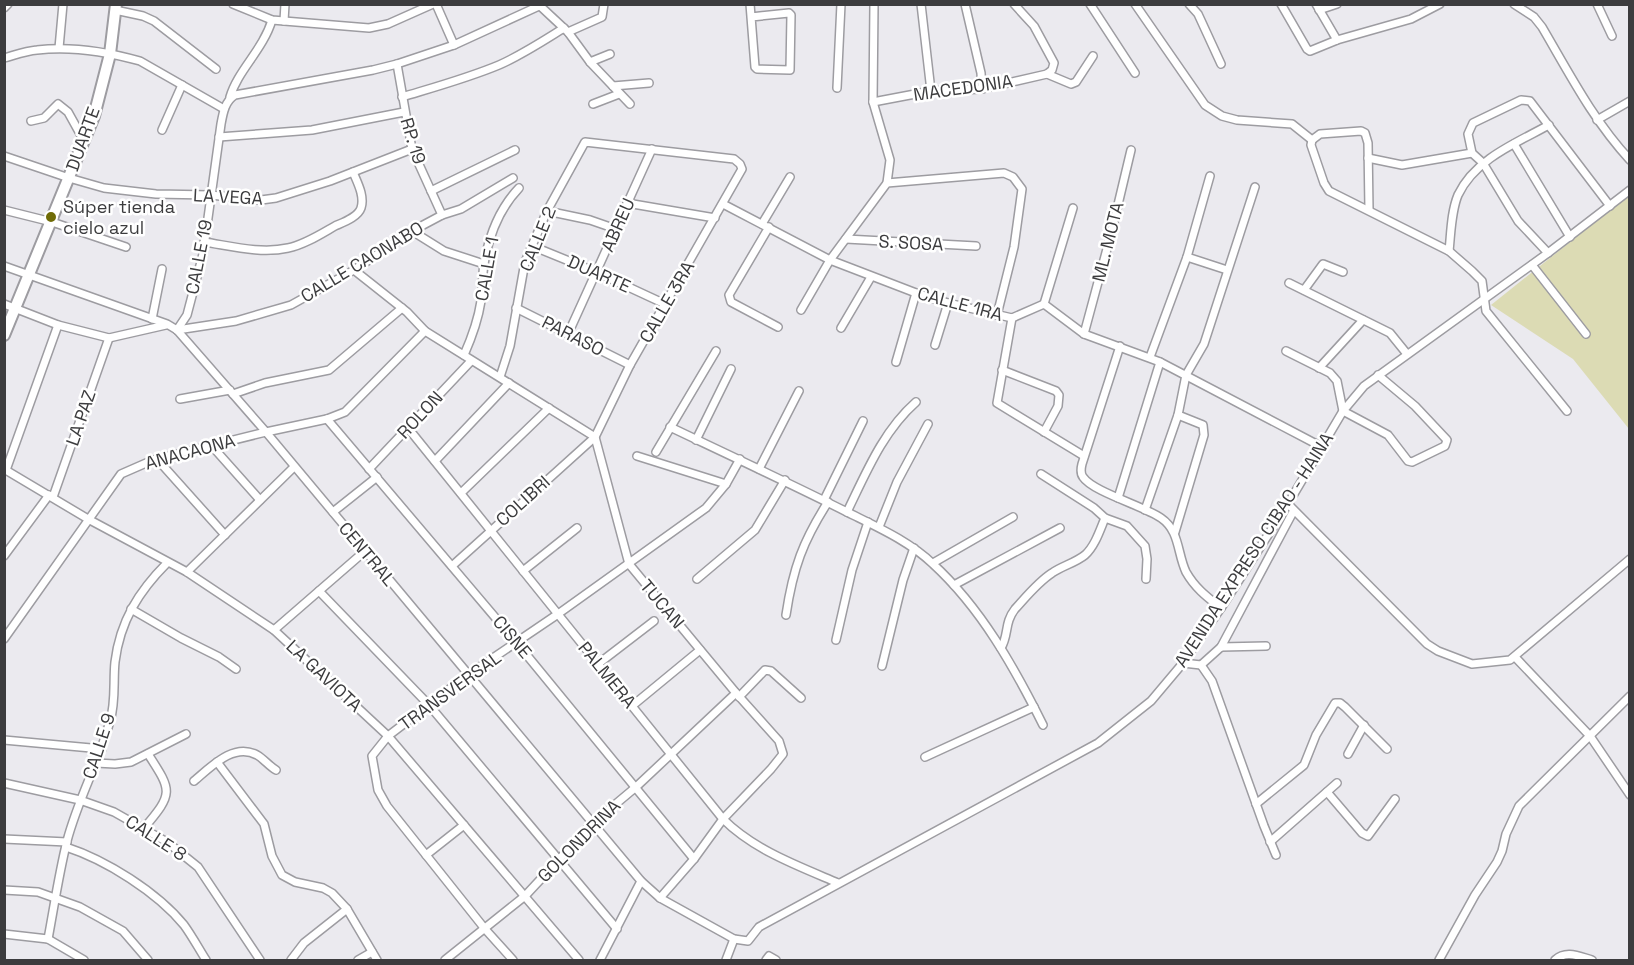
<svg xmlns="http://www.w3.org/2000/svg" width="1634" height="965" font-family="'Space Grotesk',sans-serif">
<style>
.green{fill:#dcdbb4}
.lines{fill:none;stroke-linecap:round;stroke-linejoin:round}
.street-casing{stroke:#9d9ca1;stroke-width:10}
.secondary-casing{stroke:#9d9ca1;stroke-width:14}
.street{stroke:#fff;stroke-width:7}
.secondary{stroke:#fff;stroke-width:10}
.poi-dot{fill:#6f6b06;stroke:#fff;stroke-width:2}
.labels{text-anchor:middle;stroke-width:5;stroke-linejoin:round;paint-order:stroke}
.street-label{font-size:18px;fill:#3c3c3e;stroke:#fff}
.poi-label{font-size:18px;fill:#3c3c3e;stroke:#fff;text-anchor:start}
</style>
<rect width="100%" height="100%" fill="#ebeaef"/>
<polygon class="green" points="1629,195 1629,429 1573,359 1491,305"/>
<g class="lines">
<defs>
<g id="street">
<polyline points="233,4 272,20 369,28 388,24 433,4"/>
<polyline points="436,4 454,45"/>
<polyline points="538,4 568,32 590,62 630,104"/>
<polyline points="750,4 755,67 757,69 790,70 791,15 789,13 751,17"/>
<polyline points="874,4 873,102 890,160 887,183"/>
<polyline points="921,4 931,91"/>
<polyline points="965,4 981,73 982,89"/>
<polyline points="1090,4 1135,73"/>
<polyline points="1135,4 1205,105 1222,116 1237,120 1292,124 1312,140"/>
<polyline points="1189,4 1198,14 1221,64"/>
<polyline points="1281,4 1307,49 1310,51 1337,40 1411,19 1440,4"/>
<polyline points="1316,4 1337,40"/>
<path d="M1514,4L1534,17L1542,27C1569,73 1593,120 1630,160"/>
<polyline points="1597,4 1612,36"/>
<polyline points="4,8 8,4"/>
<polyline points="115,10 143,16 154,21 216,69"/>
<polyline points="1319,10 1337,4"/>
<polyline points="284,21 285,4"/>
<polyline points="568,32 602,17 604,4"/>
<polyline points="59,48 63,4"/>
<path d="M4,58C15,55 26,51 37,50C70,46 108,52 140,61L224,109"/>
<polyline points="590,62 610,54"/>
<polyline points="397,64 412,149 442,215"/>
<polyline points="1047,74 1071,84 1076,82 1093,56"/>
<polyline points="613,86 649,83"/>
<polyline points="837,88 841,4"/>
<path d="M230,97C238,70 263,50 272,20"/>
<path d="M402,97C435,87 468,78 499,65C522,55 543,41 564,28"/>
<polyline points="873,102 931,91 982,89 1047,74 1052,70 1054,63 1034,26 1014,4"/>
<polyline points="593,104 619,94"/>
<polyline points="1597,120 1630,101"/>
<polyline points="31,121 44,118 58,104 68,112 83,139"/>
<polyline points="162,130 182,85"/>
<polyline points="219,137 312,130 404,112"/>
<polyline points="1312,140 1311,145 1324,183 1329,191 1449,251 1472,271 1482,281 1486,311 1567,411"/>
<polyline points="1312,140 1320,134 1361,131 1365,133 1368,143 1369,210"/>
<polyline points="1514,144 1570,237"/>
<polyline points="4,156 69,178 104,188 156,194 210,195 261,200 276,198 330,181 412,149"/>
<polyline points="1368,158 1402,165 1472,153"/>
<polyline points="431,191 515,150"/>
<polyline points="627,203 715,218"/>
<polyline points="723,204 830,260 916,293 948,303 1012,318 1044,304 1084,334 1160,362 1322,447"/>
<polyline points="4,210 52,222 126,247"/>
<polyline points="547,211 590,220 616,229"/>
<polyline points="762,224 790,177"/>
<polyline points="769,227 729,295 731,302 778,327"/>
<polyline points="412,231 444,251 484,264"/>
<polyline points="846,239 976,246"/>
<path d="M204,242C231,246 261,254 288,248C304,245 321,234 335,226C344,222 358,217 361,208C365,196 357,182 353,172"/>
<polyline points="532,246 596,272 665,304"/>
<path d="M1449,251C1451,233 1451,212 1458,195C1475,159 1516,143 1549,125"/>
<polyline points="1548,253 1518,221 1483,163 1472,153 1468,134 1473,123 1521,100 1530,101 1610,206"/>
<polyline points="1187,257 1227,270"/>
<polyline points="1532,265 1586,334"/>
<polyline points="4,266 167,324 177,330 266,432 641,881 660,898 734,939 748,941 759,927 1098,743 1151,701 1183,663 1221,608 1288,504 1343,411 1364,386 1548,253 1630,190"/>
<polyline points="354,270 407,312 425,331 595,437 629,564 736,693 779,741 783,754 771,769 723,819 694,859 660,898"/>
<polyline points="1289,283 1390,333 1407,354"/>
<polyline points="1304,290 1323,264 1343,272"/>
<polyline points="4,304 58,325 109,338 166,325"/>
<polyline points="1044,304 1073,208"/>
<polyline points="516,308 630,365"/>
<polyline points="801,310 830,260 887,183 1004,173 1013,177 1022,189 1014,247 997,315"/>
<polyline points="1012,318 997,403 1084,456"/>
<polyline points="152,319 162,269"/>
<polyline points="841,328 871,277"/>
<path d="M177,330L187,315L203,254L221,124C223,113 225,101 235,95L373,70L397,64L454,45L539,6"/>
<polyline points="177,330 236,321 291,305 354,270 412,231 442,215 461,209 513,178"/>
<polyline points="568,334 652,149"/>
<polyline points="1084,334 1111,234 1131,150"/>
<polyline points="935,345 948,303"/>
<path d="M1120,346L1082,464C1081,468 1080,473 1083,477C1093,492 1144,506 1161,518C1180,531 1177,553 1186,572C1195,588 1207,597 1221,608"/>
<polyline points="1286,351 1330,373 1337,381 1343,411 1388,435 1408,461 1412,462 1445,446 1447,440 1415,406 1378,375"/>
<path d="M464,355C472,337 478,321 481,301C483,289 482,276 484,264C489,235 499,209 519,188"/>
<polyline points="1150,357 1187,257 1210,176"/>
<polyline points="896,362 916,293"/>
<polyline points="1319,368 1363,320"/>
<polyline points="1002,370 1056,391 1059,395 1058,406 1044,432"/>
<polyline points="233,394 265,383 329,370 402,308"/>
<polyline points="180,399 230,390"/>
<polyline points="327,419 516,642 694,859"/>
<path d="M670,427C729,455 789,483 847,512C877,527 909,541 933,564C981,608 1014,667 1043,725"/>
<path d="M408,428L723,819C754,850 798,866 838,883"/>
<polyline points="696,440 731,369"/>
<polyline points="211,445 260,500"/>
<polyline points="656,452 716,351"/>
<polyline points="637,456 726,484"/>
<polyline points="157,459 225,535"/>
<polyline points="435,461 509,383"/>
<polyline points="4,469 88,519 187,572 274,630 388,736 579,960"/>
<polyline points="369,469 471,361"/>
<polyline points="759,469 799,391"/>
<polyline points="6,470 58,325"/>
<polyline points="1041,474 1094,508 1105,518 1127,526 1145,546 1147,559 1146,579"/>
<polyline points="461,493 549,408"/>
<polyline points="53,497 109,338"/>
<polyline points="1118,498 1160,362"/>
<polyline points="824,500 863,421"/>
<polyline points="1288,504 1427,644 1438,651 1472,664 1510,660 1630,559"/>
<polyline points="1145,510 1178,415 1186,375 1204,344 1255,187"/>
<polyline points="333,512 377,477"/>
<path d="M847,512C866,473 883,431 916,402"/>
<polyline points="879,527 897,482 928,424"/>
<polyline points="1175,532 1204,435 1203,425 1178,415"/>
<polyline points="4,556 49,495"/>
<polyline points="933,563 1013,517"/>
<polyline points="452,566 595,437 630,365 742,169 740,164 734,159 585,142 547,211 525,262 510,346 500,377"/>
<polyline points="523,571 577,528"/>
<polyline points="187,572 294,467"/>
<polyline points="697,579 755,530 785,480"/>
<polyline points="954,585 1060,528"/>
<polyline points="319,591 429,705 617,929"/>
<polyline points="131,609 181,638 219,657 236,669"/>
<path d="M786,615C793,568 803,541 828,502"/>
<polyline points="274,630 365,551"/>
<polyline points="4,639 121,474 153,460 266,432 327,419 345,412 425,331"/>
<polyline points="836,640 852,570 868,522"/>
<polyline points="1221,647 1293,512"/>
<path d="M1001,648C1009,635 1004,623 1015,609C1026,597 1038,582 1052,573C1062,566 1075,563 1085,555C1095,546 1100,530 1105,518"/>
<polyline points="1515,657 1590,736 1630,795"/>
<polyline points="1183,663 1201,665 1221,647 1266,646"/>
<polyline points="598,664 654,621"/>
<polyline points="1201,665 1212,681 1264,826 1276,855"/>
<polyline points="882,666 903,580 914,548"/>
<polyline points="739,697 765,670 771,671 801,698"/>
<polyline points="632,706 700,650"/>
<polyline points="4,740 102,749"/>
<polyline points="1348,754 1364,725"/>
<polyline points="925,757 1034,707"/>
<polyline points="217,762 264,824 272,856 282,875 295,882 323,888 332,893 347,909 377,960"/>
<polyline points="96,763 115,764 131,762 186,734"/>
<path d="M194,781C210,768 233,742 257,755C264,759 269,766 276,770"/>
<polyline points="4,783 80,800 114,812 167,842 198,867 260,960"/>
<polyline points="1327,792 1362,833 1368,836 1395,799"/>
<polyline points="1256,804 1304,765 1316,735 1335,703 1340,703 1345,707 1387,749"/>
<path d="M144,828C174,793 172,791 148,754"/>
<polyline points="4,839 67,842"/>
<polyline points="1270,842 1337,783"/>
<path d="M66,847C106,860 157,892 184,925C192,936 199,949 206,960"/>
<polyline points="426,855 464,825"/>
<polyline points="4,890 38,892 80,907 123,931 148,960"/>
<polyline points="4,934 48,939 84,960"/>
<path d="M48,939C54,907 59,873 67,841C78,799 99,762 110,721C116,702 113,681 115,662C120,621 139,591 167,563"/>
<polyline points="291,960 304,943 347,909"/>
<polyline points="358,960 372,952"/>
<polyline points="445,960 525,896 593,823 636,787 736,693"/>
<polyline points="513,960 485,929 387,806 378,790 372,756 388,736 468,675 558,614 706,508 726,484 740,459"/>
<polyline points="600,960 641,881"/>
<polyline points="726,960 734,939"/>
<polyline points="766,960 769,956 776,960"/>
<polyline points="1439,960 1475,895 1497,862 1502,851 1506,834 1519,806 1630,696"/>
<path d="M1555,960C1566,950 1578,956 1592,960"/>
</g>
<polyline id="secondary" points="4,335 94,116 110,54 116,4"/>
</defs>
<use href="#street" class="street-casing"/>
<use href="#secondary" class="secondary-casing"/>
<use href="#street" class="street"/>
<use href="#secondary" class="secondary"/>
</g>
<circle class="poi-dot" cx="51" cy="217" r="6"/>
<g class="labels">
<g class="street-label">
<text transform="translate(963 88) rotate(-8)" y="6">MACEDONIA</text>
<text transform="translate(83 139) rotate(-70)" y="6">DUARTE</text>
<text transform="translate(413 141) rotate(73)" y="6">RP. 19</text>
<text transform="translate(228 197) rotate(3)" y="6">LA VEGA</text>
<text transform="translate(618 225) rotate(-66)" y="6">ABREU</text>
<text transform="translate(538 239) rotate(-68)" y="6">CALLE 2</text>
<text transform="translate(1108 242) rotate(-76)" y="6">ML. MOTA</text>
<text transform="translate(911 243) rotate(3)" y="6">S. SOSA</text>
<text transform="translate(199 257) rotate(-79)" y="6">CALLE 19</text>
<text transform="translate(362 262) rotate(-31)" y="6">CALLE CAONABO</text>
<text transform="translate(487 269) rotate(-80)" y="6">CALLE 1</text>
<text transform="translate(599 274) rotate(24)" y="6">DUARTE</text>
<text transform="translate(667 302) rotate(-60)" y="6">CALLE 3RA</text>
<text transform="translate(960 304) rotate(15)" y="6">CALLE 1RA</text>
<text transform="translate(573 336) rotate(27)" y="6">PARASO</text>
<text transform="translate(420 415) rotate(-47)" y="6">ROLON</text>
<text transform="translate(81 418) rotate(-71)" y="6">LA PAZ</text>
<text transform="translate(190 452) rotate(-15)" y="6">ANACAONA</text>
<text transform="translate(523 501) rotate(-42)" y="6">COLIBRI</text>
<text transform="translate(1254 550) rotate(-57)" y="6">AVENIDA EXPRESO CIBAO - HAINA</text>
<text transform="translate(367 554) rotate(50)" y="6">CENTRAL</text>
<text transform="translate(662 604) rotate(50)" y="6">TUCAN</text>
<text transform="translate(512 637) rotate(50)" y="6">CISNE</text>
<text transform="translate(607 675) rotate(51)" y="6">PALMERA</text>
<text transform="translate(324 676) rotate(43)" y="6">LA GAVIOTA</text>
<text transform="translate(450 691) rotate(-36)" y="6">TRANSVERSAL</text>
<text transform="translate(99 746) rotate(-72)" y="6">CALLE 9</text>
<text transform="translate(156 838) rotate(33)" y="6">CALLE 8</text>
<text transform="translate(579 841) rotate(-45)" y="6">GOLONDRINA</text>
</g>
<g class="poi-label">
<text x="63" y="213">Súper tienda<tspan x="63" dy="21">cielo azul</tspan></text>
</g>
</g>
<rect width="1634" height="965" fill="none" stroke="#3c3c3e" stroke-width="12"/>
</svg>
